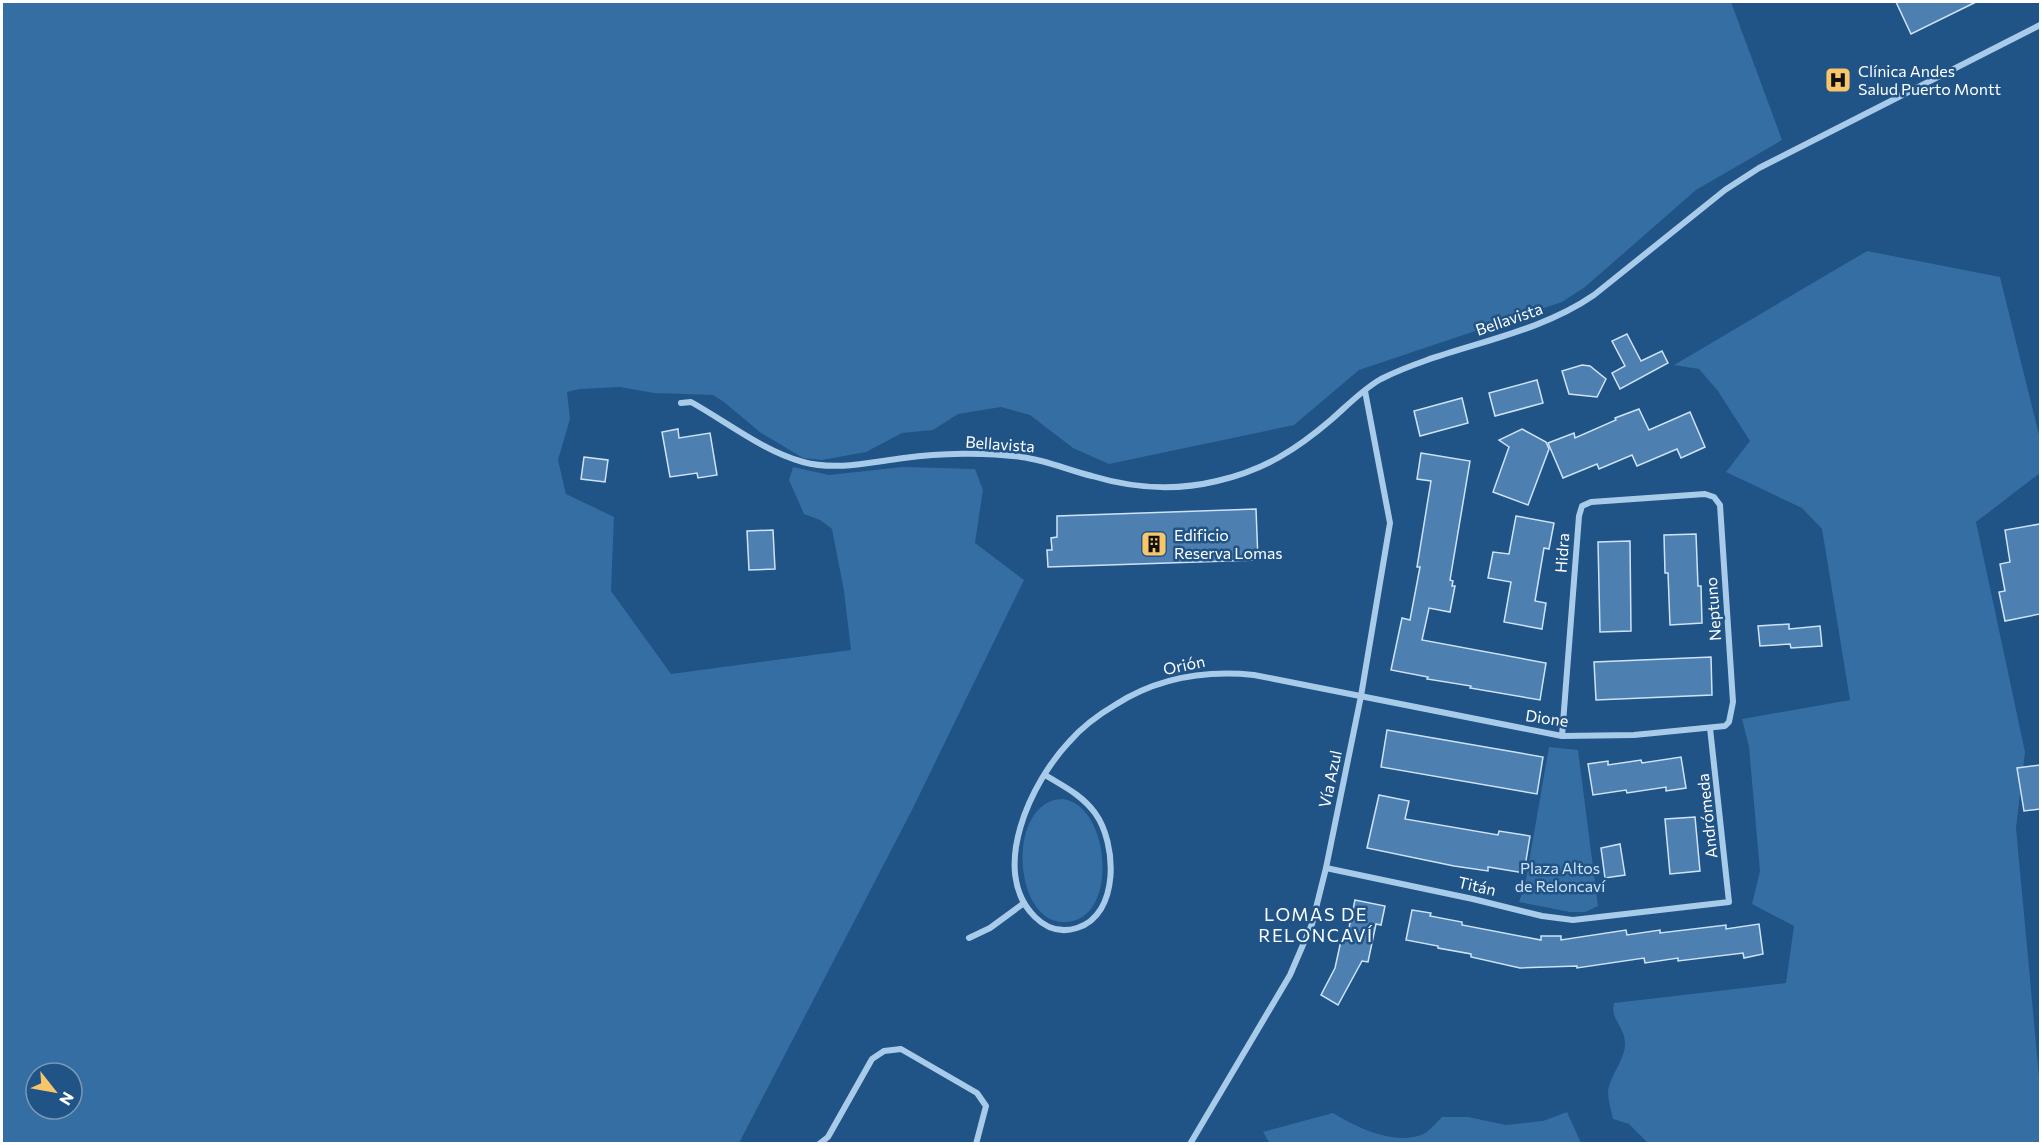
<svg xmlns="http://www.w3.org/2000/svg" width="2042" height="1145" font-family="Commissioner,sans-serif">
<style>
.green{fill:#346ea3;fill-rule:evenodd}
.building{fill:#4d80b0;stroke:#cee3f7;stroke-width:1.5}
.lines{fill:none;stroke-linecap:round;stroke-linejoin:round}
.minor{stroke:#a9cbea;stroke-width:6}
.labels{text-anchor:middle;stroke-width:5;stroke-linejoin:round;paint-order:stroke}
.poi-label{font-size:16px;fill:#fff;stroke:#205386;text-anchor:start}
.street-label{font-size:16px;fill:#fff;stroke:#205386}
.park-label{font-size:16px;fill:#cee3f7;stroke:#205386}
.neighbourhood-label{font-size:18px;letter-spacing:1.5px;fill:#fff;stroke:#205386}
</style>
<rect width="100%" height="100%" fill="#205386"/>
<g class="green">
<path d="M2,2H1731L1782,140L1696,190L1585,287L1562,302L1359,370L1294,425L1109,464L1073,448L1030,415L1001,407L958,414L933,430L902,433L866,452L822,460L803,458L778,443L761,433L724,402L713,395L654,393L620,387L580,389L567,392L570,419L558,460L566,494L614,517L611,591L671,674L851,650L844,591L832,529L820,520L804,514L789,480L793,467L829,475L902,467L975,469L983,490L975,543L1024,580L912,810L739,1143H2ZM36,1073H72V1109H36Z"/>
<path d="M1867,251L2000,277L2040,439V473L1976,522L2025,752L2016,828L2040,1087V1143H1648L1629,1124L1613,1119C1611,1109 1606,1095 1609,1086C1613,1072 1626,1057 1625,1042C1624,1026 1610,1019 1614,1003L1786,983L1794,926L1752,904L1760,871L1749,747L1742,719L1850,700L1822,529L1802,508L1726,472L1750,441L1718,391L1699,369L1674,365Z"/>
<polygon points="1549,747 1578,750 1598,906 1585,912 1570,912 1519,902 1525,885"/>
<path d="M1062,799C1111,804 1120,921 1065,922C1012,924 1006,801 1062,799Z"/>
<path d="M1567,1112L1581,1143L1270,1144L1263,1132L1333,1113C1356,1127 1392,1145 1421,1135C1428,1133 1436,1123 1442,1117H1468L1506,1125L1543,1121Z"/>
</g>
<g class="building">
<polygon points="1896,2 1976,2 1911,34"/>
<polygon points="1627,334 1641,361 1662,351 1668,363 1620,389 1612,373 1625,366 1612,341"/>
<polygon points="1582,365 1590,366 1606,379 1597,397 1569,394 1562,371"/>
<polygon points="1537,380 1543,403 1495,416 1489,393"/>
<polygon points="1462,398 1468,423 1420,436 1414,411"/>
<polygon points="1639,409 1649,430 1690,412 1705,447 1681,458 1677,449 1637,466 1632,455 1599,469 1597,464 1563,478 1548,443 1574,433 1575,438 1616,420 1615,418"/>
<polygon points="678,429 679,438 710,433 717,475 698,478 697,473 670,477 662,432"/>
<polygon points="1522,429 1546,442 1549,449 1528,505 1493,492 1509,447 1499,440"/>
<polygon points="1421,453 1470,461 1450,580 1453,581 1452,586 1455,586 1450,612 1429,608 1422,640 1546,663 1540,700 1470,688 1471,686 1427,679 1428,677 1391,670 1402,618 1410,620 1420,567 1417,567 1431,481 1417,479"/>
<polygon points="584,457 608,460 605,482 581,479"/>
<polygon points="1256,509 1258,560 1048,567 1047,550 1052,550 1051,538 1057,537 1057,516"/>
<polygon points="1516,516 1554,523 1549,549 1544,548 1535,601 1546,603 1542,629 1504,622 1511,582 1488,578 1493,552 1509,554"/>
<polygon points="2040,524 2040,614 2005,621 1999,592 2005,591 2000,564 2010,562 2005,530"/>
<polygon points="773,530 775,569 749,570 747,531"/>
<polygon points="1696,534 1698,586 1701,586 1702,623 1670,625 1668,573 1665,573 1664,535"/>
<polygon points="1630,541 1631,631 1600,632 1598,542"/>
<polygon points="1789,624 1789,629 1820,626 1822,646 1791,648 1790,644 1760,646 1758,626"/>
<polygon points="1711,657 1712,695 1596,700 1594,662"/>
<polygon points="1387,730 1543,757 1537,794 1381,767"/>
<polygon points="1681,757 1686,788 1666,791 1666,787 1627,793 1626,790 1593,795 1588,764 1608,761 1608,765 1641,760 1642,763"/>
<polygon points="2040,765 2040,809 2024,811 2017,768"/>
<polygon points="1379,795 1409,801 1405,819 1498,835 1499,831 1530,836 1524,873 1488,867 1488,871 1454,866 1367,848"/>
<polygon points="1695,817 1700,871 1670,874 1665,819"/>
<polygon points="1620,844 1625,875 1605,878 1601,848"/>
<polygon points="1355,900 1385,906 1381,925 1376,924 1368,962 1362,961 1338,1005 1321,995 1335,968 1342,936 1347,937"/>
<polygon points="1412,910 1431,913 1430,916 1462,922 1462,925 1541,940 1541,936 1561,936 1561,940 1626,930 1627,935 1660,930 1660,933 1726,925 1726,929 1759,924 1763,954 1744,958 1743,953 1678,961 1678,958 1645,963 1644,958 1577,968 1577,966 1520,968 1471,957 1471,954 1438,948 1438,946 1406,940"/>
</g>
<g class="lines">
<g class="minor">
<path d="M681,403L691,402C727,422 763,451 803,462C836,471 871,462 904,458C940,453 986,452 1021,457C1046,460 1068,470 1092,476C1132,488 1176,491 1217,481C1264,470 1296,450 1332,419C1347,406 1363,389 1381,379C1449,345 1530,339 1594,295L1725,190L1759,168L2040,25"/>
<path d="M1045,775C1063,786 1082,795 1095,813C1117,843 1120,915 1077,928C1061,933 1047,929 1035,917C988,871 1032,781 1069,742C1082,727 1098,715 1115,705C1157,678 1205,670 1254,675L1562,736L1634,735L1725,726L1729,722L1733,702L1720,505L1714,497L1705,494L1591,502L1582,506L1579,516L1562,736"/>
<polyline points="1326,868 1473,899 1542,916 1573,920 1729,902 1710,728"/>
<polyline points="969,938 990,928 1024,903"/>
<polyline points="819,1144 828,1137 872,1059 884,1051 901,1049 977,1093 986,1106 976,1144"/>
<polyline points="1190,1144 1290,975 1312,924 1326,868 1361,696 1390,523 1365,391"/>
</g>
</g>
<defs>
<symbol id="hospital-square" viewBox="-11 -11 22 22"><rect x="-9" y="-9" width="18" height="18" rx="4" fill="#f7c56a" stroke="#205386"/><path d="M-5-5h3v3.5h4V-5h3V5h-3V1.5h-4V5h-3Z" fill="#111"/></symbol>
<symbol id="building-square" viewBox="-11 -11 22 22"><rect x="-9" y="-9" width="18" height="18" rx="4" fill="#f7c56a" stroke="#205386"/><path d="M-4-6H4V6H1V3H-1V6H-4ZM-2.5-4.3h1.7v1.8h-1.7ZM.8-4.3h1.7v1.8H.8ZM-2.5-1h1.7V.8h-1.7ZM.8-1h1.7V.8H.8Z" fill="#111"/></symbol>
</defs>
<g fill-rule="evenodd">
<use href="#hospital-square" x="1823" y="65" width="30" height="30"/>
<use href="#building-square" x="1139" y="529" width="30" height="30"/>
</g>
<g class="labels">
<g class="poi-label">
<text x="1858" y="77">Clínica Andes<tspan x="1858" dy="18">Salud Puerto Montt</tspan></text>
<text x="1174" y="541">Edificio<tspan x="1174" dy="18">Reserva Lomas</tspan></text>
</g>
<g class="street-label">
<text transform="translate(1509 319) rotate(-19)" y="6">Bellavista</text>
<text transform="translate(1000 444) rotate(4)" y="6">Bellavista</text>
<text transform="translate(1562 553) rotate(-86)" y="6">Hidra</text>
<text transform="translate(1713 609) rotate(-94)" y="6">Neptuno</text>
<text transform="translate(1184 665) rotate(-12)" y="6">Orión</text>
<text transform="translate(1547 718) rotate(8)" y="6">Dione</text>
<text transform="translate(1330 779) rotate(-78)" y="6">Vía Azul</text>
<text transform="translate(1707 816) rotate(-96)" y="6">Andrómeda</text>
<text transform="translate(1477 886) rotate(13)" y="6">Titán</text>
</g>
<g class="park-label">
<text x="1560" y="874">Plaza Altos<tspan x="1560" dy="18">de Reloncaví</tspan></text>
</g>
<g class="neighbourhood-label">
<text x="1316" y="921">LOMAS DE<tspan x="1316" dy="21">RELONCAVÍ</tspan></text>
</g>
</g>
<rect width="2042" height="1145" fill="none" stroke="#ffffff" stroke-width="6"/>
<g transform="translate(54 1091) rotate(121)"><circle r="28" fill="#205386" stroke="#7998b6" stroke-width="1.5"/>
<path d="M0-4.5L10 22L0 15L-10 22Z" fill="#f7c56a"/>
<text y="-9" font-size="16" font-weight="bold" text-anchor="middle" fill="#ffffff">N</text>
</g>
</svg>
